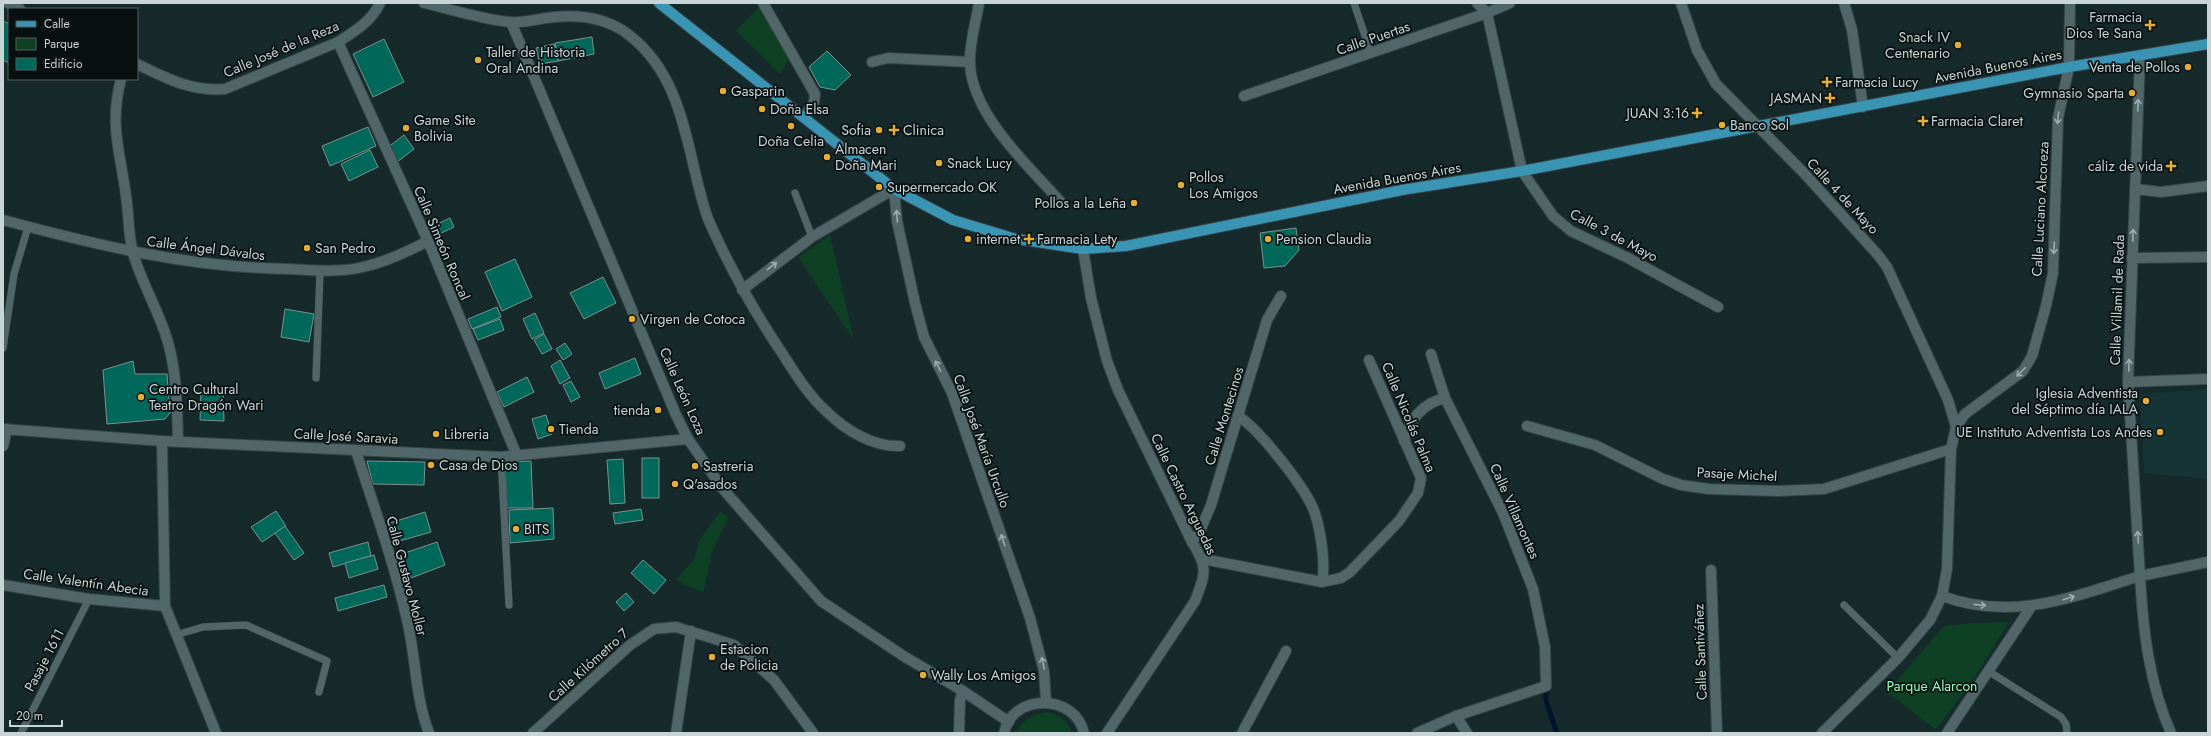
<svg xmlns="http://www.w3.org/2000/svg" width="2211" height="736" font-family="Jost,sans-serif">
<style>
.built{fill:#163436}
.green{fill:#0e4024}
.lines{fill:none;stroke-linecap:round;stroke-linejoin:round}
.stream{stroke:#00142f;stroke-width:5}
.building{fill:#00685b;stroke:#7b918c}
.service-casing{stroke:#354446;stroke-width:8}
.minor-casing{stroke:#354446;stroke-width:12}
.tertiary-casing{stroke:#354446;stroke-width:12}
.secondary-casing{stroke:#354446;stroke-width:12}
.primary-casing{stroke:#354446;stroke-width:12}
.service{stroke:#516668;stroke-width:7}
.minor{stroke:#516668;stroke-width:10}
.tertiary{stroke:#516668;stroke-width:10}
.secondary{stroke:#516668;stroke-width:10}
.primary{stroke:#3a95b4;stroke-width:10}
.oneway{stroke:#9eaeaf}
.poi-dot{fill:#e6ad36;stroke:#081011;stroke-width:1.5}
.labels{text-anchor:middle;stroke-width:3.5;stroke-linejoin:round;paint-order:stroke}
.poi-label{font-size:14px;fill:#c8d4d5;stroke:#081011;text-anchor:start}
.street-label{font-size:14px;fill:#c8d4d5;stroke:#081011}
.park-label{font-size:14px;fill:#93feba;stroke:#081011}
</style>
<rect width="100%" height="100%" fill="#16292b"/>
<polygon class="built" points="2208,389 2208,479 2144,473 2140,394"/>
<g class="green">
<polygon points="760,6 789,59 780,74 736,31"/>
<polygon points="830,235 854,340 798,257"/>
<polygon points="720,511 728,518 712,552 703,593 676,580 695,558 699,541"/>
<polygon points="2009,622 1975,677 1936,730 1887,692 1944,626 1972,623"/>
<path d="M1046,712C1059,715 1068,721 1072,733H1016C1023,720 1032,714 1046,712Z"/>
</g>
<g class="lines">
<polyline class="stream" points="1546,686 1546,701 1557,733"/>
</g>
<g class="building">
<polygon points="3,21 9,24 9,63 3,60"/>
<polygon points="592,37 594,54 558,61 555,43"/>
<polygon points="384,39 404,82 373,97 353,54"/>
<polygon points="554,44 558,61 540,64 536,48"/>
<polygon points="827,51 851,75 835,90 820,87 809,67"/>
<polygon points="368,127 376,146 330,166 322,146"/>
<polygon points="404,135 414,149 397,162 387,148"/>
<polygon points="370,150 378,167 349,181 341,164"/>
<polygon points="450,218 454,227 435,236 431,227"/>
<polygon points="1296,228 1299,250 1285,266 1264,268 1260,233"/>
<polygon points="515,259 532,297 502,311 485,272"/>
<polygon points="603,277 616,303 584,319 570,293"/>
<polygon points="497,307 501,317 472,329 468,319"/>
<polygon points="285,309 314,314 309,342 281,337"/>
<polygon points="535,313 544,333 532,339 523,319"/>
<polygon points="500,319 504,330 478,340 473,329"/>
<polygon points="544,334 552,349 542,354 534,340"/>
<polygon points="565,343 572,354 563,360 556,349"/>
<polygon points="635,358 641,374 605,389 599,373"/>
<polygon points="560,360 570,378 560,384 551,366"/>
<polygon points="133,361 135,374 167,374 170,413 165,419 107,424 103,370"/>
<polygon points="527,377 534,392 504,407 497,392"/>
<polygon points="571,381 580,397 571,402 563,385"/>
<polygon points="223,387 224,421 200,420 201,391"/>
<polygon points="546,415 552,434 538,439 532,419"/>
<rect x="642" y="458" width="17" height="40"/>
<polygon points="623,459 625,503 610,504 607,460"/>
<polygon points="367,461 425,462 424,485 373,484"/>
<polygon points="531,461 533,508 507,508 505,462"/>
<polygon points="553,508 554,539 510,543 509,510"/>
<polygon points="641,509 643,520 615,524 613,513"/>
<polygon points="276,511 286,526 262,542 251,527"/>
<polygon points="425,512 431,532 396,542 390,523"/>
<polygon points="285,526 304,553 294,560 275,533"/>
<polygon points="368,542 371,556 333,567 329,553"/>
<polygon points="437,542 445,565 411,578 402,554"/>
<polygon points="374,555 378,569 349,578 345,563"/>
<polygon points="643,560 666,580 654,594 631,573"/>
<polygon points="384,585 387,597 338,611 335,598"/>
<polygon points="626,593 634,602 624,611 616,602"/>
</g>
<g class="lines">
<defs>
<g id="service">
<polyline points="1354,3 1371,54"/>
<polyline points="795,193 812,237"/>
<polyline points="3,348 14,274 28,227"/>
<polyline points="316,378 320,272"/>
<polyline points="501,457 509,605"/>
<polyline points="1844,605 1898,658"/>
<polyline points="176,635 203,627 246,625 327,661 319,692"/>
<polyline points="1988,671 2061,717 2066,724 2067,733"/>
<polyline points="21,733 89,599"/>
</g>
<g id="minor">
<polyline points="8,3 20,9"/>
<path d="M424,3C450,9 485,20 510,22C521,23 535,20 546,18C575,14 606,17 629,35C686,79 686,153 707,216C711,227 717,238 722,249C740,286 759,319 782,353C795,373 808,395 826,411C845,430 873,447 900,446"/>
<polyline points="763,3 815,94 814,102 805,116"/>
<path d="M979,3C976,22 969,44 970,63C971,113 1028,166 1060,201"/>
<polyline points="1477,3 1487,13 1522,171 1553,216 1571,231 1628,258 1718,307"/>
<polyline points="1681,3 1697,50 1716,84 1803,172 1878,255 1887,267 1948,400 1956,427"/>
<polyline points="511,22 676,415 688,439 723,489 821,601 905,657 963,691 1009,722"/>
<polyline points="338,42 428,241 517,456"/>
<polyline points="872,62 888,58 970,62"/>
<path d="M137,64C166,78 191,92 225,89L338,42C354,32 372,21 380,3"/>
<path d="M121,79C109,126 120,150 126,196C129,214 128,235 133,253C142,285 161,314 169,346C177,377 177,409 178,440"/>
<polyline points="1244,96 1487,13 1510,3"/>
<polyline points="2135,189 2161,192 2208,186"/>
<path d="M3,220C100,246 187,267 288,269C314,270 338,273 363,267C386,262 407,252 428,241"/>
<path d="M1083,249L1091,298L1107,361L1118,390L1192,542C1208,567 1206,573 1195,601L1107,733"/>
<polyline points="2132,258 2208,257"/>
<polyline points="742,290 812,237 894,189 897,221 915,303 924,337 952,393 1030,618 1044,671 1046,702"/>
<polyline points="2128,382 2208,379"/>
<path d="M1238,416C1259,429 1301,483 1312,506C1320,523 1326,564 1322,582"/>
<polyline points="1527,426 1595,445 1663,479 1681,485 1709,489 1777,491 1824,489 1951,449"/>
<polyline points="3,429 162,441 501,457 688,439"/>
<polyline points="162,441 165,606 216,733"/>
<path d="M1404,441C1407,421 1425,402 1445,398"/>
<polyline points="3,446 7,429"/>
<path d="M356,451C374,507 394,562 407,620C416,657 415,697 429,733"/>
<polyline points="1192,542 1200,531 1211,505 1267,320 1281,296"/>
<polyline points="1203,559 1322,582 1341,578 1350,572 1399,521 1418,493 1421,478 1369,360"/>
<polyline points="1711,570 1717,733"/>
<polyline points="3,585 89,599 165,606"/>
<polyline points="1456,716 1467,733"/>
<polyline points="533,733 630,645 654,629 676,627 734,645 774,680 813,733"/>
<polyline points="676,733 691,631"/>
<polyline points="959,733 960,700 963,691"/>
<path d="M1004,733C1012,693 1075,693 1084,733"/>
<polyline points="1242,733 1286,651"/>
<polyline points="1417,733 1456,716 1546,686 1545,647 1533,589 1503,513 1445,398 1431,354"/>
<polyline points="1947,733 2031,607"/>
<path d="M2171,733C2149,684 2143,629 2140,576L2208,562"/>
</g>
<g id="tertiary">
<polyline points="1844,3 1852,30 1863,107"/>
<polyline points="2069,67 2070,3"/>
</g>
<g id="secondary">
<path d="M1942,596C2012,622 2073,597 2140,576L2128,382L2140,56"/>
<polyline points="1822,733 1898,658 1930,620 1942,596 1947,569 1951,449 1956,427 1965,414 2023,371 2032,356 2046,306 2053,273 2058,118 2069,67"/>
</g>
<polyline id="primary" points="659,3 894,189 953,220 1016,239 1083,249 1126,246 1402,190 1522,171 2069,67 2208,44"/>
</defs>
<use href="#service" class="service-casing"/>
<use href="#minor" class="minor-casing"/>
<use href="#tertiary" class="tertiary-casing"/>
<use href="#secondary" class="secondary-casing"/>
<use href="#primary" class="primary-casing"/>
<use href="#service" class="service"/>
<use href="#minor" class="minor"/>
<use href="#tertiary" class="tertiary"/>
<use href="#secondary" class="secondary"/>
<use href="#primary" class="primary"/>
</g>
<defs><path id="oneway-shaft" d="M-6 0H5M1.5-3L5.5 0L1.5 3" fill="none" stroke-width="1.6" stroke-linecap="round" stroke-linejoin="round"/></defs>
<g class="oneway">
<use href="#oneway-shaft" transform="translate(2138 105) rotate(-88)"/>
<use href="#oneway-shaft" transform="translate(2058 118) rotate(96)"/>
<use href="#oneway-shaft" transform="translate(897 216) rotate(-94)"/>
<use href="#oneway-shaft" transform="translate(2133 235) rotate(-88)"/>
<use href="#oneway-shaft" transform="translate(2054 248) rotate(93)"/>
<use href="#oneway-shaft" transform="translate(772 266) rotate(-38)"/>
<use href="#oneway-shaft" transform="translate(2129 365) rotate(-88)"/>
<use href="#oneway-shaft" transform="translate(938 366) rotate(-117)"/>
<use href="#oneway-shaft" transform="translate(2021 372) rotate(135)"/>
<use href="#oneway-shaft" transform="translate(2138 537) rotate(-94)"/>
<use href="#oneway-shaft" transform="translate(1003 540) rotate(-109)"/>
<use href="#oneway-shaft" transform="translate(2069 598) rotate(-17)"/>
<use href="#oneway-shaft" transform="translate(1980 605) rotate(6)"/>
<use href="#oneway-shaft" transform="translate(1043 663) rotate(-102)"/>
</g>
<g class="poi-dot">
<path d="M2148 19h4v4h4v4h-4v4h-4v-4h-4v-4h4z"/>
<circle cx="1958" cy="45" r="4"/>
<circle cx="478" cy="60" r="4"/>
<circle cx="2188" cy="67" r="4"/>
<path d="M1825 76h4v4h4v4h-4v4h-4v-4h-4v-4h4z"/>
<circle cx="723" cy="91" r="4"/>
<circle cx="2132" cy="93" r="4"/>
<path d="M1828 92h4v4h4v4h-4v4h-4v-4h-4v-4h4z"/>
<circle cx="762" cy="109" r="4"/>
<path d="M1695 107h4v4h4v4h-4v4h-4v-4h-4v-4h4z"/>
<path d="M1921 115h4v4h4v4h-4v4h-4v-4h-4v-4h4z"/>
<circle cx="1722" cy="125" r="4"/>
<circle cx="791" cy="126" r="4"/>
<circle cx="406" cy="128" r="4"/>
<circle cx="879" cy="130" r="4"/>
<path d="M892 124h4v4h4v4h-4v4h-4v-4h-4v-4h4z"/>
<circle cx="827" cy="157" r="4"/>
<circle cx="939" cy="163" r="4"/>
<path d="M2169 160h4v4h4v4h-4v4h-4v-4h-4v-4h4z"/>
<circle cx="1181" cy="185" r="4"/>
<circle cx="879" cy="187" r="4"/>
<circle cx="1134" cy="203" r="4"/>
<circle cx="968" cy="239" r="4"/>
<path d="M1027 233h4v4h4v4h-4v4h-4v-4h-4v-4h4z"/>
<circle cx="1268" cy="239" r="4"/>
<circle cx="307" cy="248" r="4"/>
<circle cx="632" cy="319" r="4"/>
<circle cx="141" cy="397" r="4"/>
<circle cx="2146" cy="401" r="4"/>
<circle cx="658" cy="410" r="4"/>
<circle cx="551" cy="429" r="4"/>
<circle cx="2160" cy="432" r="4"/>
<circle cx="436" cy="434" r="4"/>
<circle cx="431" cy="465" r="4"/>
<circle cx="695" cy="466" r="4"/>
<circle cx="675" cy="484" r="4"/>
<circle cx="516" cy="529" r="4"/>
<circle cx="712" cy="657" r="4"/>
<circle cx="923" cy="675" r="4"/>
</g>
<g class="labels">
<g class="poi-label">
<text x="2142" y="22" text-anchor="end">Farmacia<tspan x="2142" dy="16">Dios Te Sana</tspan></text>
<text x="1950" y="42" text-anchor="end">Snack IV<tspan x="1950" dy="16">Centenario</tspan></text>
<text x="486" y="57">Taller de Historia<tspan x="486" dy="16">Oral Andina</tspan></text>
<text x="2180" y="72" text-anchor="end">Venta de Pollos</text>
<text x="1835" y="87">Farmacia Lucy</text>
<text x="731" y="96">Gasparin</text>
<text x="2124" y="98" text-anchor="end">Gymnasio Sparta</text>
<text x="1822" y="103" text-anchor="end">JASMAN</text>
<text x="770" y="114">Doña Elsa</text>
<text x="1689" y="118" text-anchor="end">JUAN 3:16</text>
<text x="414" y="125">Game Site<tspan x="414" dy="16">Bolivia</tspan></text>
<text x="1931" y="126">Farmacia Claret</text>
<text x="1730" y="130">Banco Sol</text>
<text x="871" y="135" text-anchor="end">Sofia</text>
<text x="903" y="135">Clinica</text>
<text x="791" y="146" text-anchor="middle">Doña Celia</text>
<text x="835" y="154">Almacen<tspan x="835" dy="16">Doña Mari</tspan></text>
<text x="947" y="168">Snack Lucy</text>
<text x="2163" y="171" text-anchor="end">cáliz de vida</text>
<text x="1189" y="182">Pollos<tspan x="1189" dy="16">Los Amigos</tspan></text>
<text x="887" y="192">Supermercado OK</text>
<text x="1126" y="208" text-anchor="end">Pollos a la Leña</text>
<text x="976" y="244">internet</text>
<text x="1037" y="244">Farmacia Lety</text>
<text x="1276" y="244">Pension Claudia</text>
<text x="315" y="253">San Pedro</text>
<text x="640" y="324">Virgen de Cotoca</text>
<text x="149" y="394">Centro Cultural<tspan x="149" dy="16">Teatro Dragón Wari</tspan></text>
<text x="2138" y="398" text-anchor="end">Iglesia Adventista<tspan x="2138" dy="16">del Séptimo día IALA</tspan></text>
<text x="650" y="415" text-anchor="end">tienda</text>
<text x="559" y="434">Tienda</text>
<text x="2152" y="437" text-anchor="end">UE Instituto Adventista Los Andes</text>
<text x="444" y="439">Libreria</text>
<text x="439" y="470">Casa de Dios</text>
<text x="703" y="471">Sastreria</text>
<text x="683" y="489">Q'asados</text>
<text x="524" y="534">BITS</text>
<text x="720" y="654">Estacion<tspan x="720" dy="16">de Policia</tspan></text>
<text x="931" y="680">Wally Los Amigos</text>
</g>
<g class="street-label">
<text transform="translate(1373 38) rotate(-19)" y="5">Calle Puertas</text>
<text transform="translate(281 49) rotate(-23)" y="5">Calle José de la Reza</text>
<text transform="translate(1998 66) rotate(-11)" y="5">Avenida Buenos Aires</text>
<text transform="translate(1397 178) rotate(-10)" y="5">Avenida Buenos Aires</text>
<text transform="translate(1843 196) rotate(47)" y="5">Calle 4 de Mayo</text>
<text transform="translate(2040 209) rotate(-87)" y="5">Calle Luciano Alcoreza</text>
<text transform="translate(1614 235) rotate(28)" y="5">Calle 3 de Mayo</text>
<text transform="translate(442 243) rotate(67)" y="5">Calle Simeón Roncal</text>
<text transform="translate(206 248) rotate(7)" y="5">Calle Ángel Dávalos</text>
<text transform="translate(2117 300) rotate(-88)" y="5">Calle Villamil de Rada</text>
<text transform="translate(683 391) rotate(66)" y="5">Calle León Loza</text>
<text transform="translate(1224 416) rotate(-73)" y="5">Calle Montecinos</text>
<text transform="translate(1409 417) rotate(67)" y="5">Calle Nicolás Palma</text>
<text transform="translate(346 436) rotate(3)" y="5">Calle José Saravia</text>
<text transform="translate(982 441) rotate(70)" y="5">Calle José María Urcullo</text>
<text transform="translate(1737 474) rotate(3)" y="5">Pasaje Michel</text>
<text transform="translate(1184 494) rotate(64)" y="5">Calle Castro Arguedas</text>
<text transform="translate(1515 511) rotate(66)" y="5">Calle Villamontes</text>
<text transform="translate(407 576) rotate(75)" y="5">Calle Gustavo Moller</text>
<text transform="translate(86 582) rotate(8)" y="5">Calle Valentín Abecia</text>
<text transform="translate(1700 652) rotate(-92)" y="5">Calle Santiváñez</text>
<text transform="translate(44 660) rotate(-62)" y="5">Pasaje 1611</text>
<text transform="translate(588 665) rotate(-42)" y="5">Calle Kilómetro 7</text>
</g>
<g class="park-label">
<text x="1932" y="691">Parque Alarcon</text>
</g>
</g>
<rect width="2211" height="736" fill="none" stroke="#c8d4d5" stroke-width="8"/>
<rect x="8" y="8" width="130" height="72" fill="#081011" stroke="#555e5f"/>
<rect x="16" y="21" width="20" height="6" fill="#3a95b4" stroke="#555e5f"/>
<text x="44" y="28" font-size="12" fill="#c8d4d5">Calle</text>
<rect x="16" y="38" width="20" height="12" fill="#0e4024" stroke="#555e5f"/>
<text x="44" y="48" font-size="12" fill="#c8d4d5">Parque</text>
<rect x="16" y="58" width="20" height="12" fill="#00685b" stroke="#555e5f"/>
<text x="44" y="68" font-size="12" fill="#c8d4d5">Edificio</text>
<path d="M10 720v6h52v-6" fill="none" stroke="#c8d4d5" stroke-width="2"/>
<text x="16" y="720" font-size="12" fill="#c8d4d5" stroke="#081011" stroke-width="3" paint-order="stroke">20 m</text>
</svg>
